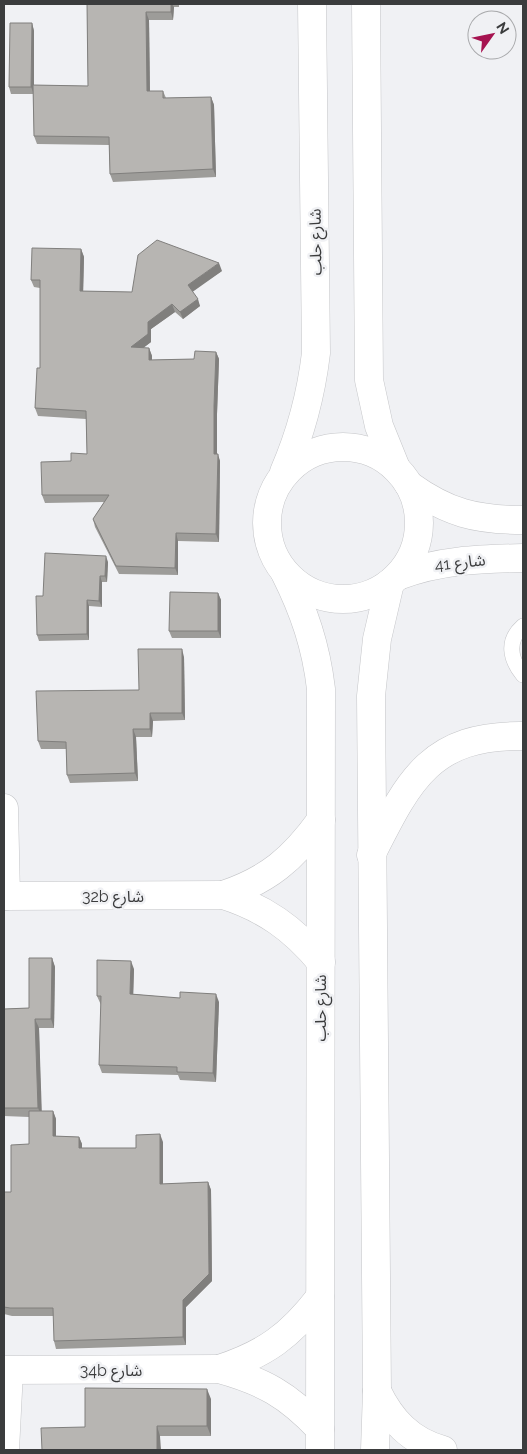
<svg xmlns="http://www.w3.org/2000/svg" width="527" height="1454" font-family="Raleway,'Noto Sans Arabic',sans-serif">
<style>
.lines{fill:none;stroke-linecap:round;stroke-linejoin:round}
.service-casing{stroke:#c4c5c8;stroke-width:16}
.minor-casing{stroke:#c4c5c8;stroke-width:29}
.tertiary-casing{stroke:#c4c5c8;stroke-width:29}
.service{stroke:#fff;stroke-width:15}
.minor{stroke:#fff;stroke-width:28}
.tertiary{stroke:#fff;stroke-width:28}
.wall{fill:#9d9c99}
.shaded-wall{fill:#807f7d}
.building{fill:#b7b5b2;stroke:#807f7d}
.labels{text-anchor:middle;stroke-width:5;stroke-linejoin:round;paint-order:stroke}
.street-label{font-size:16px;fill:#3b3c3d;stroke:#f0f1f4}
</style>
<rect width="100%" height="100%" fill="#f0f1f4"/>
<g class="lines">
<defs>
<path id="service" d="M523,626C506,641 510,659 523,675"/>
<g id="minor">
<polyline points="4,808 6,896"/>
<path d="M371,855C409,780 430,735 523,736"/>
<path d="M223,895C268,880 293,859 321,820"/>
<path d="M4,896L223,895C264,908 293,928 321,962"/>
<path d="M219,1369C265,1354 290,1336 320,1297"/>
<path d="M4,1370L219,1369C263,1381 288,1395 320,1429"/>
<path d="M377,1391C391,1420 410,1441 443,1450"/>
<polyline points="5,1450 9,1371"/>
</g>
<g id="tertiary">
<polyline points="366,4 369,380 379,426 396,468"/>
<circle cx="343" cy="523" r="76"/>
<path d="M284,472C301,433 311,395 316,353L312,4"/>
<path d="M409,485C448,513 476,520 523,520"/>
<path d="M285,573C304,611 316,646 321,689L320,1450"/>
<path d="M398,576C440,560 479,559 523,558"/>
<polyline points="375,1450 377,1391 371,696 377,639 390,583"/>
</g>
</defs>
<use href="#service" class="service-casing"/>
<use href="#minor" class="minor-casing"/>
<use href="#tertiary" class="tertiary-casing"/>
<use href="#service" class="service"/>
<use href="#minor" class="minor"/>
<use href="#tertiary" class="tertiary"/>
</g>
<g class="wall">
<polygon points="87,4 179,4 179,7 174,7 173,20 149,20 150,91 163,91 166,98 211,97 214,105 216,177 113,182 110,174 109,145 37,144 34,136 33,94 11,94 9,87 32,23 34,31 34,85 88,86"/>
<polygon points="81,249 84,257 83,291 132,292 222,271 192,291 200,306 183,319 175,312 151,329 151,342 143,348 149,348 152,356 152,360 194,359 216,352 219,359 217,414 217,454 220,461 219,542 178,541 178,575 119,574 95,527 93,519 104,502 45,503 42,495 71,461 87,454 86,419 38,416 35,408 40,368 40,288 34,287 31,280"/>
<polygon points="108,562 107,582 102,582 102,607 89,606 89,640 39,641 37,635 43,596"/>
<polygon points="218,593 221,600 221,638 172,638 169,631"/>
<polygon points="184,657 185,720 153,721 152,737 136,737 138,781 70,783 67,775 66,749 41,749 38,741 139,690"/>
<polygon points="52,958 55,967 54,1028 39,1028 41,1111 53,1111 56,1119 56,1136 79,1137 82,1144 82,1148 136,1148 163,1142 163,1184 208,1182 211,1190 212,1281 186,1307 186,1345 56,1349 54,1341 54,1316 12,1316 4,1314 4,1192 11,1192 29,1144 29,1117 4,1116 4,1009 29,1008"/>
<polygon points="134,969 133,994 219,1002 216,1082 180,1080 178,1075 102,1073 99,1065 101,1005 97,996"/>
<polygon points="211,1399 211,1436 160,1436 85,1427"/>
</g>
<g class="shaded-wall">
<polygon points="171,4 172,4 174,7 173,20 171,12"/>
<polygon points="146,12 149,20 150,99 147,91"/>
<polygon points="32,23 34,31 34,94 31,87"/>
<polygon points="211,97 214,105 216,177 213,169"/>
<polygon points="81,249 84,257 83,298 80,291"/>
<polygon points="219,263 222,271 191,293 188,285"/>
<polygon points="198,299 200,306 183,319 180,312"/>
<polygon points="172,304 175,312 151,329 151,342 134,355 131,347 148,322"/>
<polygon points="149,348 152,356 152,368 149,360"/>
<polygon points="216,352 219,359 217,414 217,461 214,454 214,406"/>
<polygon points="218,454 220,461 219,542 216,534"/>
<polygon points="176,533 178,541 178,575 175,568"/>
<polygon points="106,556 108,562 107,582 105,576"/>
<polygon points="100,576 102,582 102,607 99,601"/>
<polygon points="218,593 221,600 221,638 218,631"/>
<polygon points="87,600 89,606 89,640 87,634"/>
<polygon points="182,649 184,657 185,720 182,713"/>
<polygon points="150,713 153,721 152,737 150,729"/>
<polygon points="133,729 136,737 138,781 135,773"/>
<polygon points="52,958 55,967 54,1028 51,1019"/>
<polygon points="131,961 134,969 133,1003 130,994"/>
<polygon points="216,994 219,1002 216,1082 213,1073"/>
<polygon points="35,1019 39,1028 42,1117 38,1108"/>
<polygon points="53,1111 56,1119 56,1144 53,1136"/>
<polygon points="160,1134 163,1142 163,1192 160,1184"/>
<polygon points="79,1137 82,1144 82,1156 79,1148"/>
<polygon points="208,1182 211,1190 212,1281 186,1307 186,1345 183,1337 183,1300"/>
<polygon points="207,1389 211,1399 211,1436 207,1426"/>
<polygon points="157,1426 160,1436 161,1450 157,1450"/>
</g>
<g class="building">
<polygon points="87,4 171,4 171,12 146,12 147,91 163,91 163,98 211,97 213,169 110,174 109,137 34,136 33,85 88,86"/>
<polygon points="10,23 32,23 31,87 9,87"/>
<polygon points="157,240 219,263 188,285 198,299 180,312 172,304 148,322 148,334 131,347 149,348 149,360 194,359 195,351 216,352 214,406 214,454 218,454 216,534 176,533 175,568 116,566 93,519 109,495 42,495 41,462 71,461 71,453 87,454 86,411 35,408 37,368 40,368 40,280 31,280 32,248 81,249 80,291 132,292 138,255"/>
<polygon points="45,553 106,556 105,576 100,576 99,601 87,600 87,634 37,635 36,596 43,596"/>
<polygon points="170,592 218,593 218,631 169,631"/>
<polygon points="138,649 182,649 182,713 150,713 150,729 133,729 135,773 67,775 66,742 38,741 36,691 139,690"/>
<polygon points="29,958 52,958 51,1019 35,1019 38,1108 4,1108 4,1009 29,1008"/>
<polygon points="97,960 131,961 130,994 180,998 180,992 216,994 213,1073 177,1072 177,1067 99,1065 101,996 97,996"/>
<polygon points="29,1111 53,1111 53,1136 79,1137 79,1148 136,1148 136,1135 160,1134 160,1184 208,1182 209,1274 183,1300 183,1337 54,1341 53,1308 10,1308 4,1307 4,1192 11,1192 11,1145 29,1144"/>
<polygon points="85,1388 207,1389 207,1426 157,1426 157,1450 42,1450 41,1428 85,1427"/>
</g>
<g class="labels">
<g class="street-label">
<text transform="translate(315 242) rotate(-91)" y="6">شارع حلب</text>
<text transform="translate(460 562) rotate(-6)" y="6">شارع 41</text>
<text x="113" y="902">32b شارع</text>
<text transform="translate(320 1008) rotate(-90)" y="6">شارع حلب</text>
<text x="111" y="1376">34b شارع</text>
</g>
</g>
<rect width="527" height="1454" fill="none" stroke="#3b3c3d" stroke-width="10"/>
<g transform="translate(492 35) rotate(57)"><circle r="24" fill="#f0f1f4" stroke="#a8a9ab"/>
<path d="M0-4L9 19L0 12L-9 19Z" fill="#a61350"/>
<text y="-8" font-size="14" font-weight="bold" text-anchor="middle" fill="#3b3c3d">N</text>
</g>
</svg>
